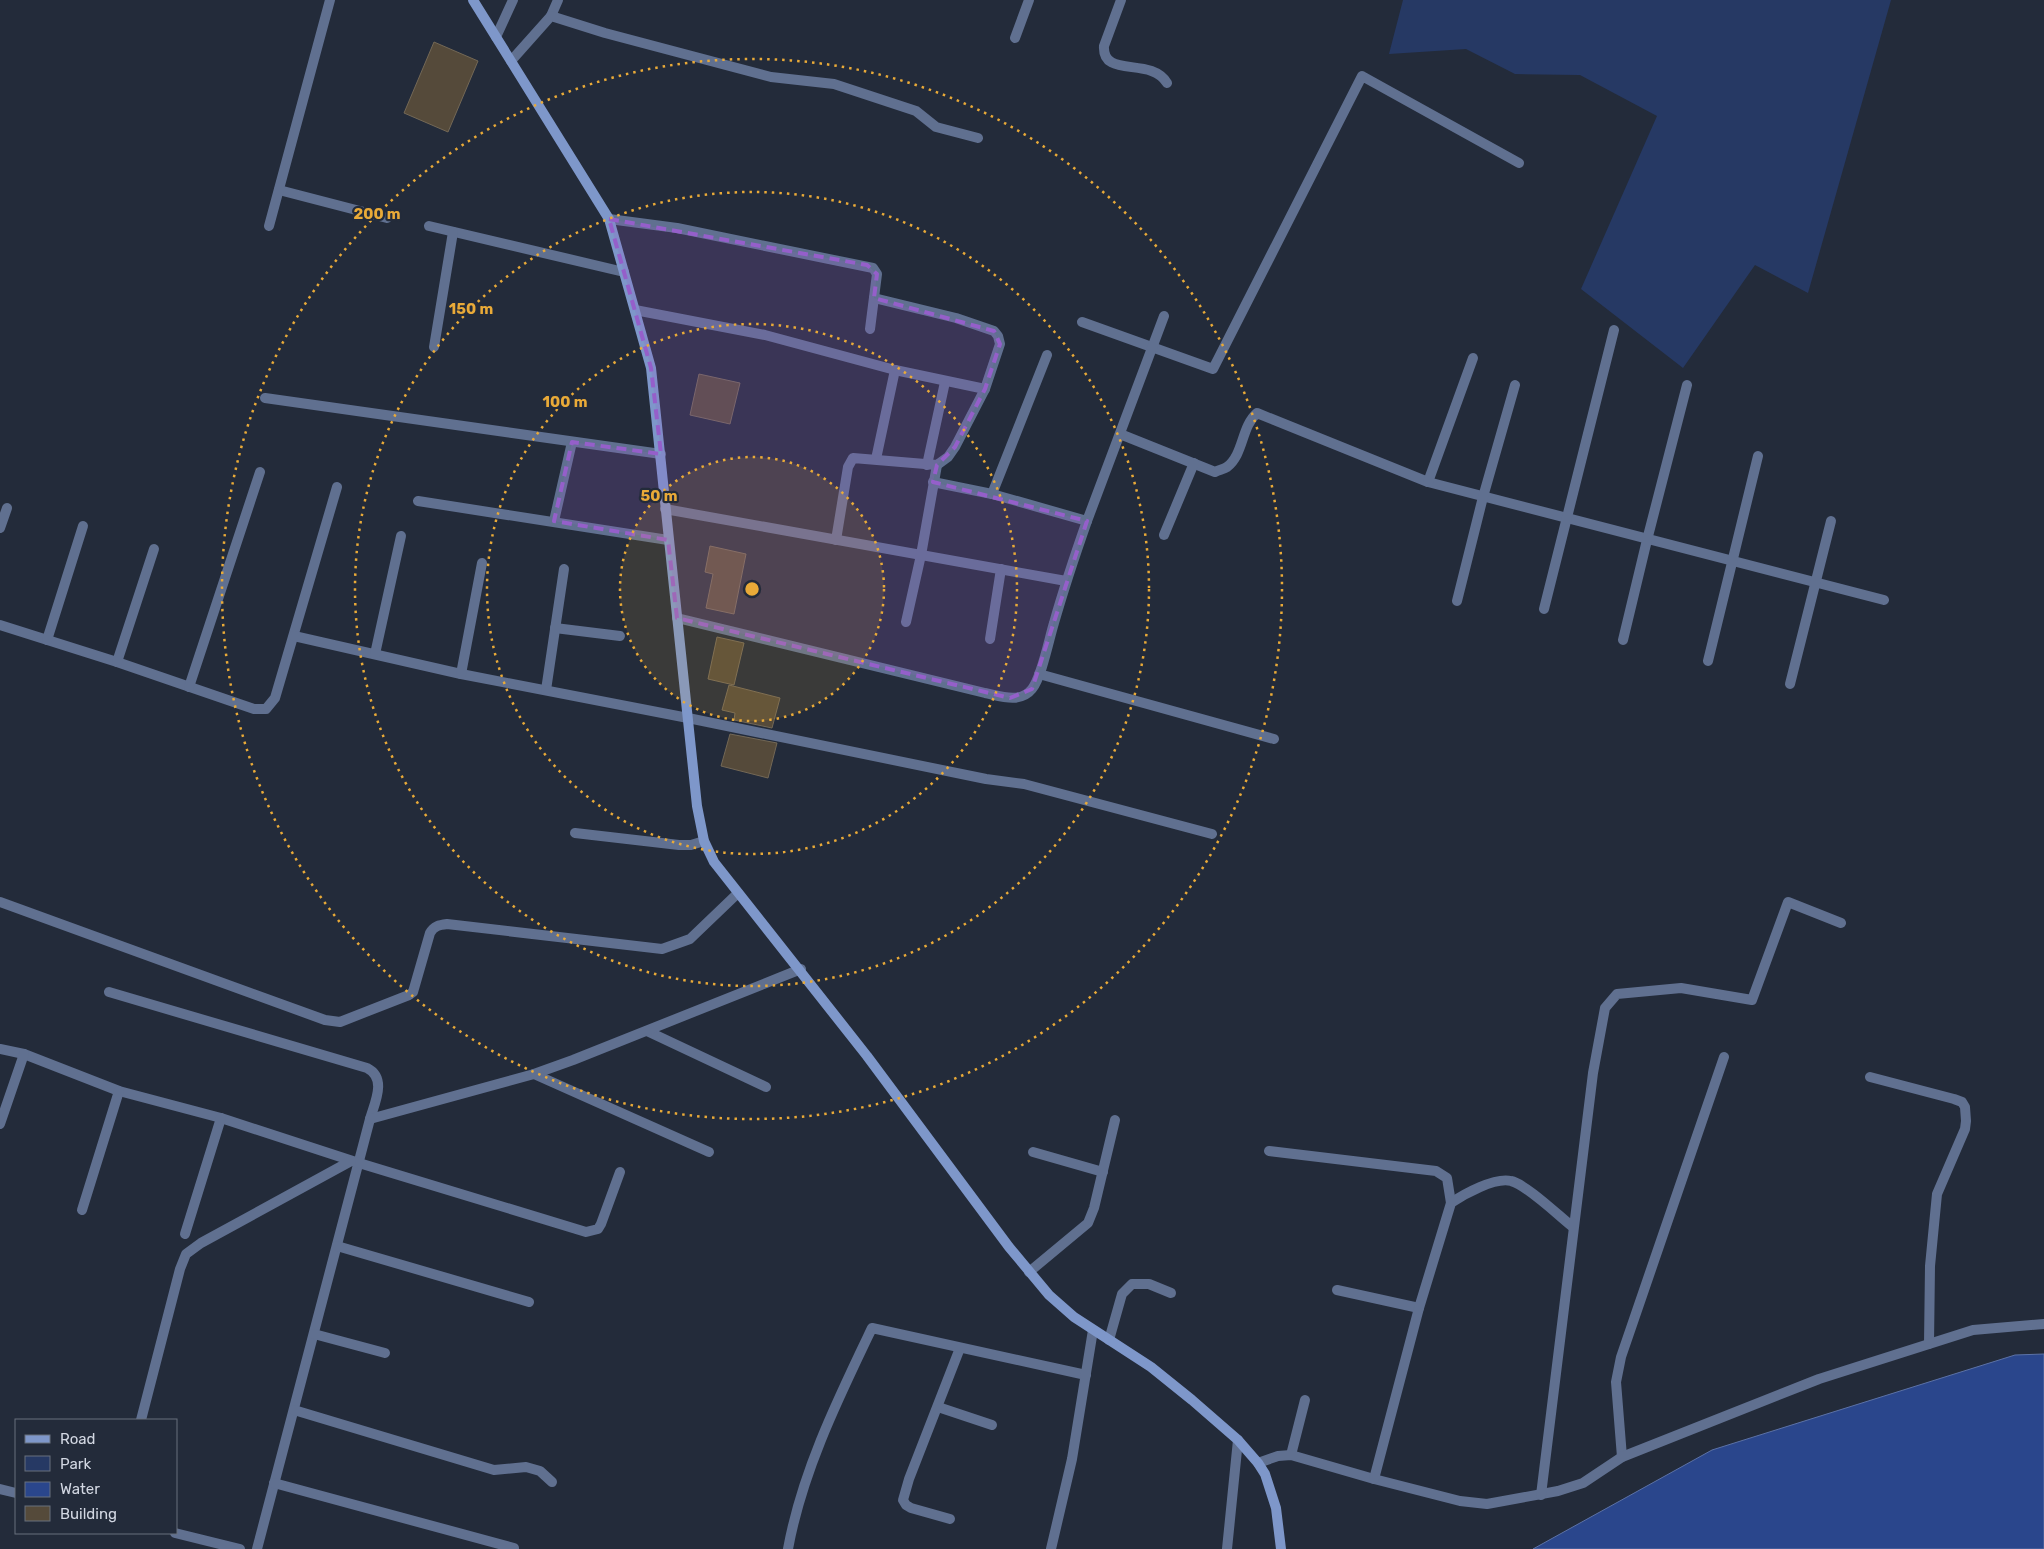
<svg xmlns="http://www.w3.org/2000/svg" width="2044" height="1549" font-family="Rubik,sans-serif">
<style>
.green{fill:#263964}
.water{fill:#2a468c;stroke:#5c72a6}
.building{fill:#554a3a;stroke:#736856}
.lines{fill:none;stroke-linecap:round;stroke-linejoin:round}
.service{stroke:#607090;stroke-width:10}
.minor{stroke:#607090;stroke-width:10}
.secondary{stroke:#7e97ca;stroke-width:10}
.marked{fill:#955fca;fill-opacity:0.2;stroke:#955fca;stroke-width:4;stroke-dasharray:10 6;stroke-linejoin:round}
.ring{fill:none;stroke:#e9aa38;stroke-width:2.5;stroke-dasharray:2.5 5}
.centre{fill:#e9aa38;stroke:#232b3a;stroke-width:2.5}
.ring-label{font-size:15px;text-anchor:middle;font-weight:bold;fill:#e9aa38;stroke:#232b3a;stroke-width:4.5;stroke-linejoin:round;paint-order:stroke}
</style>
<rect width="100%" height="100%" fill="#232b3a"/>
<polygon class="green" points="1403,0 1891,0 1808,293 1755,265 1683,368 1581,289 1657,116 1580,75 1515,74 1466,49 1389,54"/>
<polygon class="water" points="2044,1354 2044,1549 1533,1549 1712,1450 2015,1355"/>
<g class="building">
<polygon points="434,42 478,61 448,132 404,113"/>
<polygon points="699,374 740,383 730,424 690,415"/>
<polygon points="710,546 746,554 734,614 706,608 713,574 705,572"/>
<polygon points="717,637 744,643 734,685 708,679"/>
<polygon points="729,685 780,698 772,728 734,720 735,713 722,710"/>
<polygon points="730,734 777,743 768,778 721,766"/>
</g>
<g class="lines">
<g class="service">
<polyline points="429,226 624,272"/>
<polyline points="434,347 453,232"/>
<path d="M0,902L325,1020L340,1022L409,995L413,992L430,933C434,926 439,925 447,924L662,949L690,939L738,893"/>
<polyline points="1870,1077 1954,1099 1962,1102 1965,1107 1966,1121 1965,1129 1937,1194 1930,1266 1929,1344"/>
<polyline points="1033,1152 1103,1172"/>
<polyline points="1029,1272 1088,1223 1094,1208 1115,1120"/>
</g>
<g class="minor">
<path d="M1121,0L1104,46C1102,79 1151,56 1167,83"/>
<polyline points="551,16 558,0"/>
<polyline points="496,37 513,0"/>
<polyline points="1015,38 1029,0"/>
<polyline points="511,61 551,16 605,33 771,77 834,84 916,111 936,127 978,138"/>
<polyline points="279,190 387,218"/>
<polyline points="609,219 677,228 873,268 877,274 870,329"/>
<polyline points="269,226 330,0"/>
<polyline points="635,310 765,335 895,370 985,389"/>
<polyline points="1082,322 1213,369 1362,76 1519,163"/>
<polyline points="265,398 661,454"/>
<path d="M1120,434L1215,472C1219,470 1224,469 1227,467C1244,454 1241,427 1257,413L1428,482L1884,600"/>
<polyline points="876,459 895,370"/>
<polyline points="927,465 945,382"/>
<polyline points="933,482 992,494 1087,521 1164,316"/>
<polyline points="1428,482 1473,358"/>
<polyline points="992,494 1047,355"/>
<polyline points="418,501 668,540"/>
<polyline points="665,509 1066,581"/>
<polyline points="554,521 572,442"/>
<polyline points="0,528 7,508"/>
<polyline points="1164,535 1194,463"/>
<polyline points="836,540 848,467 853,458 937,465 948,457 955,447 985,389 1000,344 998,336 994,331 956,318 874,298"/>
<polyline points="1457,601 1483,497 1515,385"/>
<polyline points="1544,609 1614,330"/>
<path d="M677,618L985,693C1000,696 1020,704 1032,689C1042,676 1049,639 1054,623C1064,588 1075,555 1087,521"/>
<polyline points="906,622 921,555 937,465"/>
<polyline points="0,625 117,662 254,709 266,709 275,698 337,487"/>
<polyline points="555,628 620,636"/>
<polyline points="294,636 461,674 688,718 986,779 1024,784 1212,834"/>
<polyline points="990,639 1001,569"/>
<polyline points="47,640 83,526"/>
<polyline points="1623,640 1647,540 1687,385"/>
<polyline points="375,654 401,536"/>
<polyline points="1708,661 1758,456"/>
<polyline points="117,662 154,549"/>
<polyline points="461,674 482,563"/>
<polyline points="1039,674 1274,739"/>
<polyline points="1790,684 1831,521"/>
<polyline points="189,687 260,472"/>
<polyline points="546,690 564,569"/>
<polyline points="575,833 679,845 691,845 704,841"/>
<path d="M109,992L367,1068C387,1078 375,1102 370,1119L257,1549"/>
<polyline points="647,1031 766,1087"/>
<polyline points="0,1049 24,1054 119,1091 221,1118 359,1163 586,1232 598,1229 601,1224 620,1172"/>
<polyline points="534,1074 709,1152"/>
<polyline points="370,1119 534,1074 573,1060 801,969"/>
<polyline points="0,1124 24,1054"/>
<polyline points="1269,1151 1436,1171 1447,1178 1451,1203"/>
<polyline points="82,1210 119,1091"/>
<polyline points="185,1234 221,1118"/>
<polyline points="337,1246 529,1302"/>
<polyline points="1337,1290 1419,1308"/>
<polyline points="314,1334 385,1353"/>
<polyline points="1109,1340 1122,1294 1132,1284 1149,1284 1171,1293"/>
<polyline points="938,1407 992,1425"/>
<polyline points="294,1410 494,1470 526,1467 540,1471 552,1482"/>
<polyline points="141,1420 180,1269 186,1254 201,1243 351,1161"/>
<polyline points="1291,1455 1305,1400"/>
<polyline points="1622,1457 1616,1382 1621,1357 1724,1057"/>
<polyline points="1258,1463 1278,1456 1291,1455 1374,1479 1460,1501 1487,1504 1558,1491 1583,1483 1622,1457 1819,1379 1973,1330 2044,1324"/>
<path d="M1374,1479L1419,1308L1451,1203C1464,1194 1495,1177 1511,1181C1526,1184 1560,1217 1573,1227"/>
<polyline points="274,1483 514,1548"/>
<polyline points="0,1489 16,1493"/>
<polyline points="1541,1495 1593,1073 1605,1008 1617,994 1681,988 1752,1000 1788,902 1841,923"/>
<polyline points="950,1519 911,1508 906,1505 903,1500 909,1479 960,1348"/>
<polyline points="175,1533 240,1549"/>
<path d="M788,1549C802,1472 838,1399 872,1328L1086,1375"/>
<polyline points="1051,1549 1072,1459 1093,1330"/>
<polyline points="1227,1549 1238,1440"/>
</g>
<polyline class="secondary" points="473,0 609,219 651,368 697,806 704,841 714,862 867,1056 1009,1247 1049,1295 1074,1317 1151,1367 1192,1400 1238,1440 1258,1463 1265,1474 1276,1508 1281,1549"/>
</g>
<path class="marked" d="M609,219L867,265L877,274L874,298L994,331L1000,344L985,389L955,447L937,465L933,482L1087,521L1032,689L1010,698L677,618L668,540L554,521L572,442L661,454L651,368Z"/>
<circle cx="752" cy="589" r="132" fill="#e9aa38" fill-opacity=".12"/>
<g class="ring">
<circle cx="752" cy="589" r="132"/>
<circle cx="752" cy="589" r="265"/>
<circle cx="752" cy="589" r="397"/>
<circle cx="752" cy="589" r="530"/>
</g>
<circle cx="752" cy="589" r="8" class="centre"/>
<g class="ring-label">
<text x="377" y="219">200 m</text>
<text x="471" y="314">150 m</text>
<text x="565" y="407">100 m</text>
<text x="659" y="501">50 m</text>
</g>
<rect x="15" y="1419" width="162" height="115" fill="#232b3a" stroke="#69707d"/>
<rect x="25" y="1435" width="25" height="8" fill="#7e97ca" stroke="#69707d"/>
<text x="60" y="1444" font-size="15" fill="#d2d7e2">Road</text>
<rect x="25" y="1456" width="25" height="15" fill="#263964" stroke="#69707d"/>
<text x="60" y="1469" font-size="15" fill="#d2d7e2">Park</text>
<rect x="25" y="1482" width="25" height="15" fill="#2a468c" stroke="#69707d"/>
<text x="60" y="1494" font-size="15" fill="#d2d7e2">Water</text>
<rect x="25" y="1506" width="25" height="15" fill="#554a3a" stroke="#69707d"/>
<text x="60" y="1519" font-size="15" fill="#d2d7e2">Building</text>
</svg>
